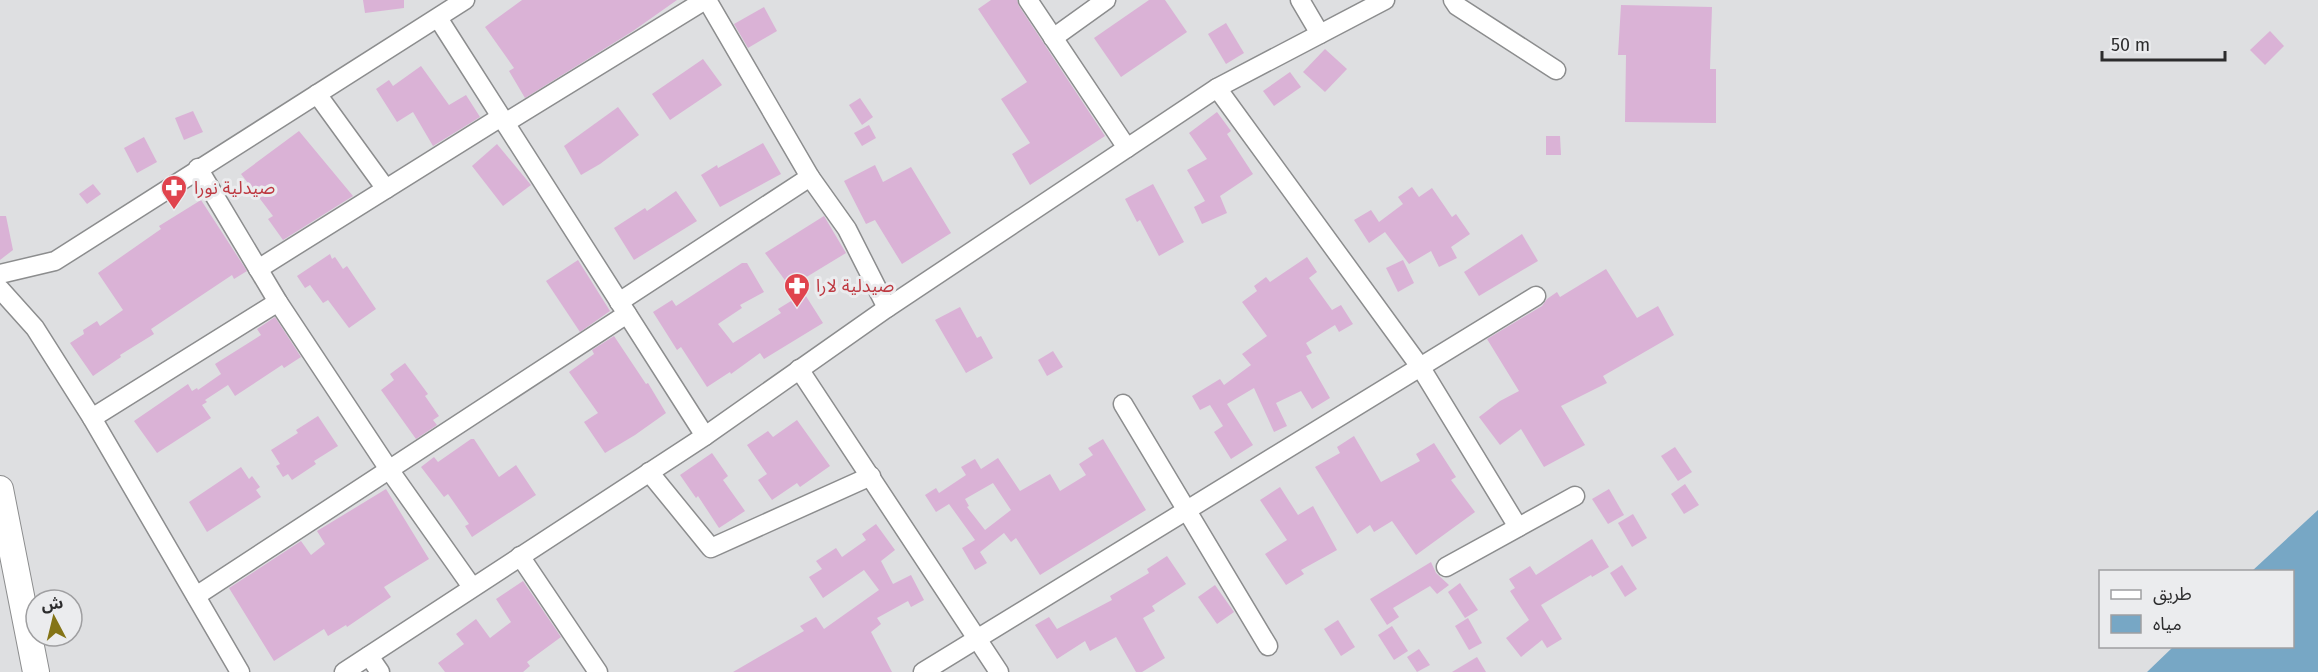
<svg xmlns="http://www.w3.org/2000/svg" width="2318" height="672" font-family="'Fira Sans','Noto Sans Arabic',sans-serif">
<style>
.water{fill:#77a7c5}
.building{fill:#dab2d6;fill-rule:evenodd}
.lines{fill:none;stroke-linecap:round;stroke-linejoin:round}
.street-casing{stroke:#8c8d8e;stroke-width:21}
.secondary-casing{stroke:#8c8d8e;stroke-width:28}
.street{stroke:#fff;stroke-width:18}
.secondary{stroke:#fff;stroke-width:26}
.labels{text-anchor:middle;stroke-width:6;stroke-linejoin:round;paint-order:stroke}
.health-label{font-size:18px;fill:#be3a42;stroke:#ebecee;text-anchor:start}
</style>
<rect width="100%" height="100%" fill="#dedfe1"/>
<polygon class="water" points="2318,510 2318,672 2147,672 2173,647 2292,646 2292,572 2252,571"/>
<g class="building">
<polygon points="363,0 404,0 404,8 365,13"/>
<polygon points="522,0 677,0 633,31 525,98 509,71 514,68 485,27"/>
<polygon points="991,0 1017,0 1019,6 1105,136 1030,185 1012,154 1030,143 1001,99 1027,82 978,9"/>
<polygon points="1149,0 1165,0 1187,32 1121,77 1094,38"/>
<polygon points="1621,5 1712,7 1710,69 1716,69 1716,123 1625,122 1626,55 1618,55"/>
<polygon points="764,7 777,31 748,48 734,24"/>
<polygon points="1226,23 1244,53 1226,64 1208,34"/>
<polygon points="2270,31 2284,46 2265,65 2250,50"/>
<polygon points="1325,49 1347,69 1325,92 1303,72"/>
<polygon points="703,59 722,85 670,120 652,94"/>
<polygon points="421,66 449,105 466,95 480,117 433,146 413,112 397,122 376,89 389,80 393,86"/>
<polygon points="1290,72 1301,87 1274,106 1263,91"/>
<polygon points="860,98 873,117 862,125 849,105"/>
<polygon points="618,107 639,135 600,164 581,175 564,146"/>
<polygon points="193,111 203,132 184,140 175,118"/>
<polygon points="1217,112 1231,131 1227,134 1253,174 1220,196 1227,213 1202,224 1194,207 1205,201 1187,170 1207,159 1189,133"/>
<polygon points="869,125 876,138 862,146 854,133"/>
<polygon points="299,131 353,196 283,240 268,219 273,216 241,174"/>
<polygon points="1546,136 1560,136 1561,155 1546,155"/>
<polygon points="144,137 157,162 137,173 124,148"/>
<polygon points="763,143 781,174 720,207 701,175 717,165 718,168"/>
<polygon points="497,144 531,185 503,206 472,166"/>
<polygon points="875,165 883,182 911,167 951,233 902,264 875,220 866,224 844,181"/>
<polygon points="93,184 101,194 87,204 79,194"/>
<polygon points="1153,184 1184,242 1159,256 1140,220 1137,222 1125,199"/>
<polygon points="1412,187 1419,197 1432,188 1452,217 1456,214 1470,234 1451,247 1457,258 1439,267 1431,251 1409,264 1385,232 1369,243 1354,220 1371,210 1379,222 1403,204 1398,197"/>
<polygon points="676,191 697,221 634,260 614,228 645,208 647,211"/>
<polygon points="201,200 247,271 234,279 232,275 151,329 154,334 120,355 121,357 93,376 70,343 84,334 83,330 97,321 100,326 123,310 98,273 161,229 159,226"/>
<polygon points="0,216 6,216 13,250 0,260"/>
<polygon points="824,216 846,253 790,287 765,253"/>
<polygon points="1522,234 1538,261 1479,296 1464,272"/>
<polygon points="330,254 332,259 335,257 343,269 347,266 376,309 349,328 328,300 323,303 310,285 305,288 297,276"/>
<polygon points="1307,257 1317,272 1309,278 1332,310 1341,305 1353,324 1339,332 1335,325 1306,343 1312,353 1306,356 1330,398 1312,409 1301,391 1276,403 1287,426 1274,432 1254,388 1227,404 1253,445 1231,459 1214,432 1223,426 1210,405 1200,410 1192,396 1220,379 1224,385 1251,365 1242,354 1267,336 1242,302 1257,291 1254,286 1266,277 1270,282"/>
<polygon points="578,260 610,311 580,332 546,281"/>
<polygon points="1403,260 1414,283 1398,292 1386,268"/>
<polygon points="742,263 747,263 764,292 740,305 742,308 718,324 733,343 781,313 778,309 804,293 823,323 764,359 760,353 731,374 730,372 707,387 681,347 677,350 653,312 672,300 676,306"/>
<polygon points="1606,269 1637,318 1658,306 1674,335 1603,376 1607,383 1561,406 1585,445 1544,467 1521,429 1500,445 1479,417 1500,401 1519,391 1487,339 1542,306 1547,299 1557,292 1560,297"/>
<polygon points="960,307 977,338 981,336 993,358 966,373 935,320"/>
<polygon points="275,317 301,357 284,368 282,365 235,396 228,385 205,400 207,402 202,405 211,418 157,453 134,421 188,384 192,391 197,388 198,390 221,374 215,364 261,335 257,329"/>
<polygon points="614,336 646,384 648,383 666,413 635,435 605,453 584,422 598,413 569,372 594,354 592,350"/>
<polygon points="1053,351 1063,367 1047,376 1038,360"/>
<polygon points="405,363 428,394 425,396 439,416 433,420 437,425 416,439 381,390 394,380 390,374"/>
<polygon points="318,416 338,446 314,461 316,464 292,480 288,474 283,477 276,466 280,464 271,450 298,433 296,430"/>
<polygon points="797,420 830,466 800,487 797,483 772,500 758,480 767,474 747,445 768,431 773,437"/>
<polygon points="1354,436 1381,482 1420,461 1416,454 1434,443 1456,477 1451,480 1475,512 1416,555 1392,521 1374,532 1370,525 1357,534 1315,467 1340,453 1337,447"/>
<polygon points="471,439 474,439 499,477 516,465 536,495 472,537 465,526 469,524 448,494 444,497 421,467 434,457 438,462"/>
<path d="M1103,439L1146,510L1040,575L1016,538L1011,542L1004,533L980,552L987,563L975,570L962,548L975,540L949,504L936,512L925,495L936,488L939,493L966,475L961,467L975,459L981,469L998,458L1020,491L1050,474L1060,491L1086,475L1079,464L1093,455L1088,448ZM993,483L1011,510L985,530L967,507L969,506L965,499Z"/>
<polygon points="1675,447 1692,472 1678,481 1661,456"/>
<polygon points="712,453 728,476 723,480 745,511 719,528 698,496 696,498 680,475"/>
<polygon points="241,467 249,479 252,476 260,487 256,490 261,497 207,532 189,502"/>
<polygon points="1685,484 1699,505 1684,514 1671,494"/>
<polygon points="1280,487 1298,515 1313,506 1337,550 1301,570 1304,574 1286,585 1265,554 1287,540 1260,500"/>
<polygon points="386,489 429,559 384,587 391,597 347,627 346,625 328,636 324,629 274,661 229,588 301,541 311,555 325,544 317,531"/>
<polygon points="1609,489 1624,515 1608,524 1592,499"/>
<polygon points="1633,514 1647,538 1632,547 1618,523"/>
<polygon points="876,524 895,550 881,561 893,584 911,575 924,600 911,607 908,601 877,618 881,624 871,632 892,672 733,672 804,631 800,626 816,617 824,629 879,590 864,570 823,598 809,577 822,569 816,561 836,548 842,557 866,540 862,534"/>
<polygon points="1592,539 1609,567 1592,577 1591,575 1541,605 1562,639 1547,648 1542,640 1521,657 1506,638 1529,620 1510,591 1515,588 1509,579 1530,566 1536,575"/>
<polygon points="1167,556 1186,584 1152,606 1155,611 1143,618 1165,658 1142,672 1136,672 1116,637 1090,651 1085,641 1057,659 1035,625 1049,617 1057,629 1112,600 1110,596 1149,573 1147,569"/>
<polygon points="1431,562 1436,573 1449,585 1437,594 1430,586 1393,608 1399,617 1387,625 1370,599"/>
<polygon points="1622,565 1637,589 1625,597 1610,573"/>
<polygon points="523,581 561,637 527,662 530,666 523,672 445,672 438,663 464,644 456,634 476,619 490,638 511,622 496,599"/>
<polygon points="1460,583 1478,610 1465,618 1448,592"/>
<polygon points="1215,585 1234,612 1217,624 1198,597"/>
<polygon points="1468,618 1482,643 1469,650 1455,626"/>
<polygon points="1338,620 1355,647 1341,656 1324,629"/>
<polygon points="1392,626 1408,651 1394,660 1378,635"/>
<polygon points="1419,649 1430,665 1417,672 1407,657"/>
<polygon points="1477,657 1486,672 1452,672"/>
</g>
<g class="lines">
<defs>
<g id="street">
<polyline points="707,0 810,177 847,229 887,308"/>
<polyline points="1028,0 1127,148"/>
<polyline points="1300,0 1320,34"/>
<polyline points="1453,0 1457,6 1556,70"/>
<polyline points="438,18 705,436"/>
<polyline points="1053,38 1106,0"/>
<polyline points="1217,88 1421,368 1518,527"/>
<polyline points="317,94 386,189"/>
<polyline points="505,123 705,0"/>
<polyline points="198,168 278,302 388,468 472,587"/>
<polyline points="258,269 501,117"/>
<polyline points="0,274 55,261 465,0"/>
<polyline points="0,289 35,328 92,418 240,672"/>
<polyline points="619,302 810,177"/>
<polyline points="799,369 999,672"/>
<polyline points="1123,404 1268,646"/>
<polyline points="92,418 278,302"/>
<polyline points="649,472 711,548 871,476"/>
<polyline points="520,556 598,672"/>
<polyline points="1446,567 1575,496"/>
<polyline points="196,596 627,314"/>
<polyline points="369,656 380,672"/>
<polyline points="344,672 705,436 887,308 1217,88 1385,0"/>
<polyline points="923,672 1536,296"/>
</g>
<polyline id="secondary" points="0,489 36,672"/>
</defs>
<use href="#street" class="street-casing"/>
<use href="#secondary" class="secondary-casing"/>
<use href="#street" class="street"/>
<use href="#secondary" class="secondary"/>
</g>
<defs>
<symbol id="pharmacy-pin" viewBox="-11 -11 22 30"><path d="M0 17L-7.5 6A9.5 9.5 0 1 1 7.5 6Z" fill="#e0444e" stroke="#ebecee"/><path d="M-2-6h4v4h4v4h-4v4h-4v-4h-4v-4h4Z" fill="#fff"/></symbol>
</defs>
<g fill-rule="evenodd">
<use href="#pharmacy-pin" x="159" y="173" width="30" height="40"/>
<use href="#pharmacy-pin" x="782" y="271" width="30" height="40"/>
</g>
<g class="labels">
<g class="health-label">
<text x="194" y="194">صيدلية نورا</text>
<text x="816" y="292">صيدلية لارا</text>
</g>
</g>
<rect x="2099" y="570" width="195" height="78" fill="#ebecee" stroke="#9f9fa1" stroke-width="1.5"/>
<rect x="2111" y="590" width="30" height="9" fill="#ffffff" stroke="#9f9fa1" stroke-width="1.5"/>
<text x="2153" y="600" font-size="18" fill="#2c2c2d">طريق</text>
<rect x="2111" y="615" width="30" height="18" fill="#77a7c5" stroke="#9f9fa1" stroke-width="1.5"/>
<text x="2153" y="630" font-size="18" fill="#2c2c2d">مياه</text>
<g transform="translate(54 618) rotate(353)"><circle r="28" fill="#ebecee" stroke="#9f9fa1" stroke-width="1.5"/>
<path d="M0-4.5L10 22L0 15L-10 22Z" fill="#847416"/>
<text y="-9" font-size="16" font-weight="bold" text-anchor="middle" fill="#2c2c2d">ش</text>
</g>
<path d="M2102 51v9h123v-9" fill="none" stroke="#2c2c2d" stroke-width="3"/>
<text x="2111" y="51" font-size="18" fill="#2c2c2d" stroke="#ebecee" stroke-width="4.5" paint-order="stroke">50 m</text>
</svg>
